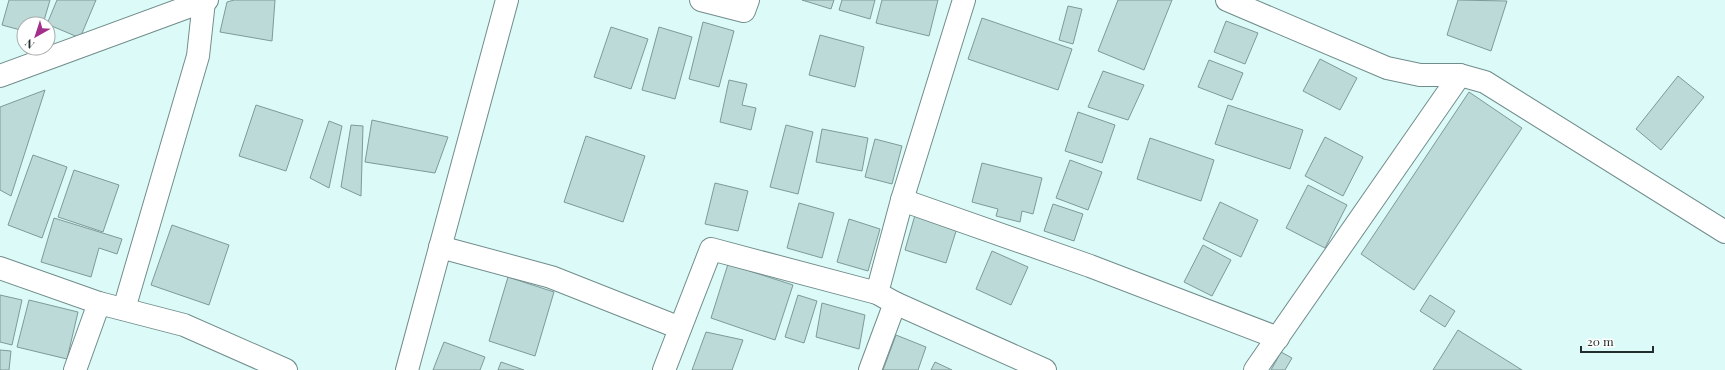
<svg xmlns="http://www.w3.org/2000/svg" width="1725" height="370" font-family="'Playfair Display',serif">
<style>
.building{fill:#bcdad8;stroke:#7e9a99}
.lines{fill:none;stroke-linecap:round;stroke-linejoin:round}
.minor-casing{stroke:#718d8c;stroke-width:24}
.minor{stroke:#fff;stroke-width:22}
</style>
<rect width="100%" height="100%" fill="#dbfaf8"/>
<g class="building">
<polygon points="9,0 50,0 43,24 24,24 24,31 2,25"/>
<polygon points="57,0 96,0 80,38 47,24"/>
<polygon points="234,0 275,0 272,41 220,32 227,2"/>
<polygon points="802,0 834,0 831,9"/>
<polygon points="842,0 875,0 870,19 839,10"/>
<polygon points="882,0 938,0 929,36 876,23"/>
<polygon points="1118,0 1172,0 1144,70 1098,51"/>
<polygon points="1458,0 1507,1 1491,51 1447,35"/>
<polygon points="1068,6 1082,9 1073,44 1059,40"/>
<polygon points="982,18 1072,49 1058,90 968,59"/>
<polygon points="1226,21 1258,33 1245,64 1214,52"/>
<polygon points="703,22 734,31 719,87 689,79"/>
<polygon points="611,27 648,39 631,89 594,77"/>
<polygon points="659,27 692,37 675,99 642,90"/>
<polygon points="820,35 864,47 855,87 809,75"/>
<polygon points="1320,59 1357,78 1340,110 1303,91"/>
<polygon points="1209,60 1243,73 1232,100 1198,87"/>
<polygon points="1103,71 1144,85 1128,120 1088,107"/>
<polygon points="1678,76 1704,97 1661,150 1636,129"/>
<polygon points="729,80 747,84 742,105 756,108 751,130 720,122"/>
<polygon points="45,90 11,196 0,190 0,107"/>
<polygon points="1469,92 1522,128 1414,290 1361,254"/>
<polygon points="256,105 303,120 286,171 239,156"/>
<polygon points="1228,105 1303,130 1290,169 1215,144"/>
<polygon points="1078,112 1115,125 1102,163 1065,151"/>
<polygon points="372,120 448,137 435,173 365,162"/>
<polygon points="329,121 342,126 329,188 310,178"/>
<polygon points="351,125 363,126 361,196 341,187"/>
<polygon points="786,125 813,132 798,194 770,187"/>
<polygon points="822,129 868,138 862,171 816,162"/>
<polygon points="586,136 645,156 623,222 564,202"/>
<polygon points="1325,137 1363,157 1343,196 1305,176"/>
<polygon points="1150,138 1214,160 1201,201 1137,179"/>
<polygon points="875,139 902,146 892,184 865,177"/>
<polygon points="33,155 67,167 42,238 8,225"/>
<polygon points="1070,160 1102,172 1088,210 1056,198"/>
<polygon points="982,163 1042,178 1033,214 1022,211 1020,222 996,216 998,209 972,202"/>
<polygon points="74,170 119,185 103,232 58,217"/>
<polygon points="715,183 748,191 738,231 705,224"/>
<polygon points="1308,185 1347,205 1325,248 1286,228"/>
<polygon points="1220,202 1258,220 1241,257 1203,239"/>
<polygon points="799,203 834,213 822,258 787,248"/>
<polygon points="1053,204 1083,214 1074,241 1044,231"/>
<polygon points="915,215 957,228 946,263 905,250"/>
<polygon points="54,218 122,239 117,254 99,248 91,277 41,262"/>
<polygon points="849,219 880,229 868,271 837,262"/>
<polygon points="172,225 229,245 209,305 151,285"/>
<polygon points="1203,245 1231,260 1212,296 1184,282"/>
<polygon points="992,251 1028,267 1011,305 976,289"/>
<polygon points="728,264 793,285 775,340 711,318"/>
<polygon points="508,277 554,292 535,356 489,341"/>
<polygon points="0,295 22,300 12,345 0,342"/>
<polygon points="798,295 817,301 804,343 785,337"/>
<polygon points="1430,295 1455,311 1445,327 1420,311"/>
<polygon points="29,300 78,312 67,359 17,347"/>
<polygon points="822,303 865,315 859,349 816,337"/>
<polygon points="1458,330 1522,370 1433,370"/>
<polygon points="706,332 743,340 732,370 692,370"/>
<polygon points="896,335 926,347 918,370 883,370"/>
<polygon points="444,342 485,357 480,370 433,370"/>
<polygon points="0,350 11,351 9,370 0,370"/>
<polygon points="1281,352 1292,358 1285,370 1271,370"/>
<polygon points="501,362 524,370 498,370"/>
<polygon points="935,362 952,370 931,370"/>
</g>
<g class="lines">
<defs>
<g id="minor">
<polyline points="701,0 744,11 748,0"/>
<polyline points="1227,0 1387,68 1420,75 1460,75 1485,82 1725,232"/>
<polyline points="0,76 207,0"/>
<polyline points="902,200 1090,266 1278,338"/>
<polyline points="440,247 551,277 680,328"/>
<polyline points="0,268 99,303 184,325 286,370"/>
<polyline points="877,293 902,200 964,0"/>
<polyline points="124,309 198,56 204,1"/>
<polyline points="75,370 99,303"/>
<polyline points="407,370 507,0"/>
<polyline points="664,370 711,249 877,293 895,303 1045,370"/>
<polyline points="870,370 895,303"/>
<polyline points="1255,370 1460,75"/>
</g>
</defs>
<use href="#minor" class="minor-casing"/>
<use href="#minor" class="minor"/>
</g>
<g transform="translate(36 36) rotate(219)"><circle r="19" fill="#ffffff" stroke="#a7abab"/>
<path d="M0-3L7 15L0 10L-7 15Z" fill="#a2308b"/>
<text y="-6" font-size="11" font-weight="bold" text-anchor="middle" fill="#222e2d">N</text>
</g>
<path d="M1581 346v6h72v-6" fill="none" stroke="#222e2d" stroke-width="2"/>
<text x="1587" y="346" font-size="12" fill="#222e2d" stroke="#ffffff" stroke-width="3" paint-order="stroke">20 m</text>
</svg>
